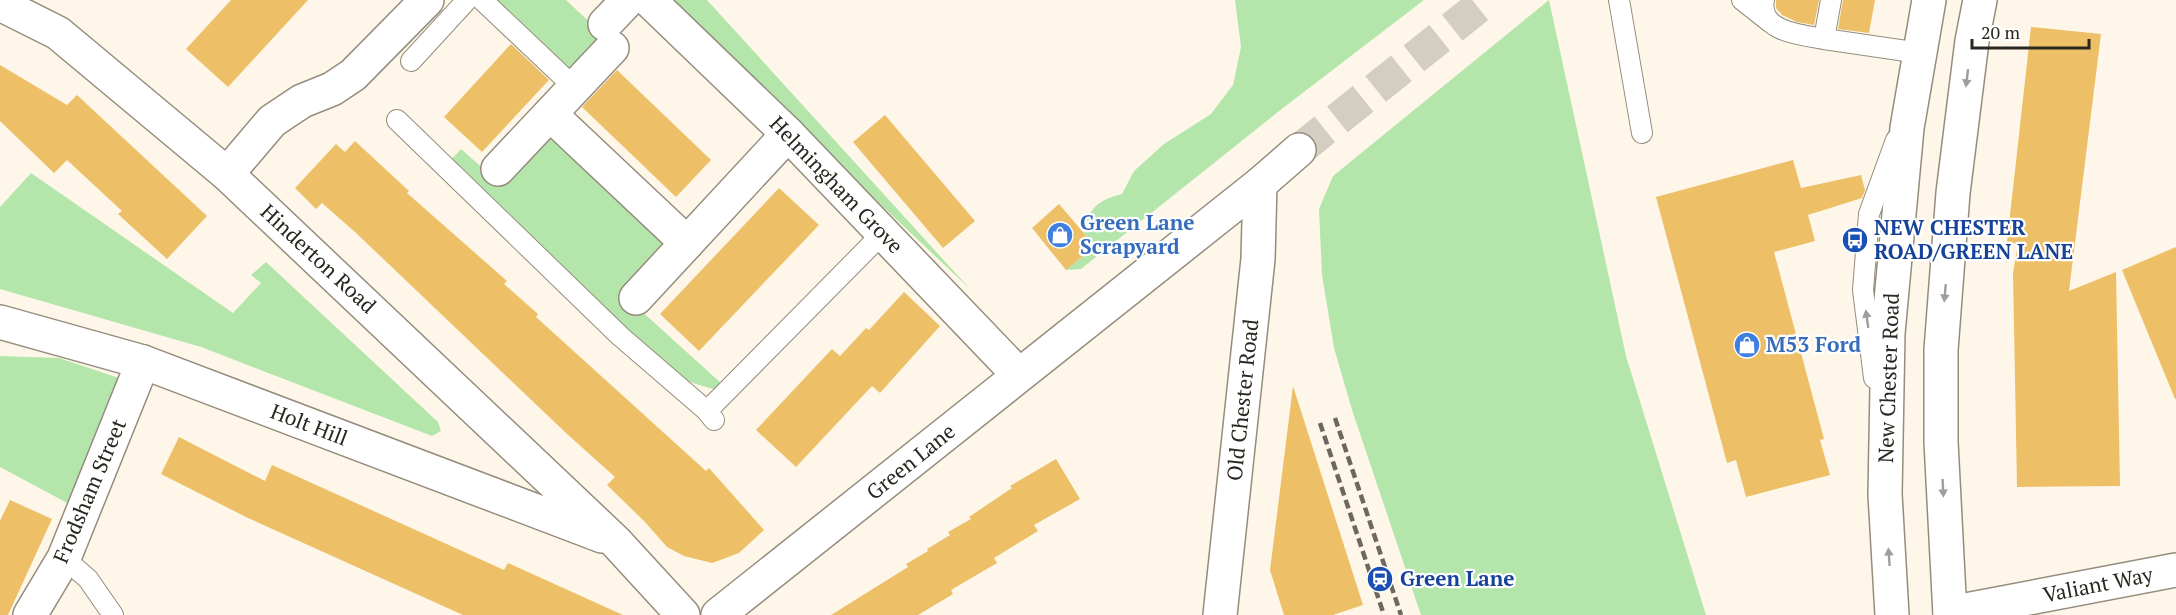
<svg xmlns="http://www.w3.org/2000/svg" width="2176" height="615" font-family="'PT Serif',serif">
<style>
.green{fill:#b4e6ac}
.building{fill:#edbf67}
.lines{fill:none;stroke-linecap:round;stroke-linejoin:round}
.secondary-tunnel{stroke:#d4cdc1;stroke-width:33;stroke-dasharray:33 16;stroke-linecap:butt}
.lane-casing{stroke:#958c7d;stroke-width:22}
.street-casing{stroke:#958c7d;stroke-width:36}
.secondary-casing{stroke:#958c7d;stroke-width:36}
.highway-casing{stroke:#958c7d;stroke-width:36}
.lane{stroke:#fff;stroke-width:20}
.street{stroke:#fff;stroke-width:33}
.secondary{stroke:#fff;stroke-width:33}
.highway{stroke:#fff;stroke-width:33}
.rail{stroke:#6c685f;stroke-width:4.5;stroke-dasharray:9 4.5;stroke-linecap:butt}
.oneway{fill:#9f9e9b}
.labels{text-anchor:middle;stroke-width:4.5;stroke-linejoin:round;paint-order:stroke}
.street-label{font-size:21px;fill:#2a2720;stroke:#fff}
.shop-label{font-size:21px;font-weight:bold;fill:#366cbe;stroke:#fff;text-anchor:start}
.transit-label{font-size:21px;font-weight:bold;fill:#164399;stroke:#fff;text-anchor:start}
</style>
<rect width="100%" height="100%" fill="#fef7e9"/>
<g class="green">
<polygon points="490,0 566,0 610,41 575,78"/>
<polygon points="674,0 707,0 971,290 825,152 678,9"/>
<path d="M1235,0H1424L1283,108L1081,269L1066,270L1095,246L1084,233C1088,208 1098,200 1122,194L1134,171L1164,144L1211,114L1233,85L1241,47Z"/>
<polygon points="1549,0 1626,356 1706,615 1421,615 1352,410 1334,348 1322,275 1319,209 1333,176"/>
<polygon points="551,120 679,242 627,298 722,384 718,388 713,389 696,384 675,376 588,291 448,163 461,149 494,178"/>
<polygon points="31,173 233,313 261,283 251,275 266,262 438,422 441,431 432,436 201,347 0,289 0,207"/>
<polygon points="0,356 59,358 125,380 71,505 0,467"/>
</g>
<g class="building">
<polygon points="231,0 308,0 228,87 186,49"/>
<polygon points="1776,0 1819,0 1814,25 1797,22 1782,15 1776,8"/>
<polygon points="1843,0 1875,0 1869,33 1838,29"/>
<polygon points="2031,27 2101,34 2069,291 2116,272 2120,486 2017,487 2013,273 2018,244 2007,242"/>
<polygon points="511,44 549,80 482,152 444,117"/>
<polygon points="0,65 67,105 77,95 207,216 167,259 118,214 122,211 67,160 54,173 0,121"/>
<polygon points="617,70 711,160 676,197 582,107"/>
<polygon points="885,115 975,221 943,248 853,142"/>
<polygon points="355,141 409,191 407,193 507,281 504,284 538,314 536,317 706,471 709,468 764,530 739,553 712,563 684,556 667,547 645,522 607,485 615,477 566,433 355,232 322,203 316,209 295,188 336,144 345,152"/>
<polygon points="1793,160 1801,188 1861,175 1865,190 1862,198 1808,215 1815,241 1774,252 1824,439 1820,440 1830,475 1746,497 1736,460 1727,463 1656,197"/>
<polygon points="779,188 819,225 699,351 660,314"/>
<polygon points="1059,204 1095,246 1066,270 1032,228"/>
<polygon points="2176,247 2176,399 2175,399 2122,270"/>
<polygon points="904,292 940,326 880,393 872,386 796,467 756,430 832,349 840,356 866,328 869,330"/>
<polygon points="1293,386 1363,605 1333,615 1284,615 1270,570"/>
<polygon points="179,437 265,481 272,465 504,570 508,563 623,615 463,615 248,518 161,474"/>
<polygon points="1056,459 1080,499 1034,525 1038,531 994,558 997,563 951,590 953,594 918,615 831,615 908,567 906,564 928,551 927,549 950,535 948,532 971,519 969,517 1012,488 1010,486"/>
<polygon points="10,500 52,519 8,615 0,615 0,521"/>
</g>
<g class="lines">
<polyline class="secondary-tunnel" points="1299,150 1487,0"/>
<defs>
<g id="lane">
<polyline points="482,0 575,88"/>
<polyline points="1619,0 1642,133"/>
<polyline points="1742,0 1770,22"/>
<path d="M1764,0C1758,32 1802,35 1824,39"/>
<polyline points="1831,0 1824,39 1920,53"/>
<polyline points="411,61 467,0"/>
<polyline points="397,120 620,336 707,411 714,420"/>
<polyline points="1874,378 1863,290 1869,214 1896,140"/>
<polyline points="707,411 883,233"/>
<polyline points="64,558 88,579 113,615"/>
</g>
<g id="street">
<polyline points="649,0 788,134 1019,375"/>
<polyline points="0,4 58,33 227,174 615,541 683,615"/>
<polyline points="605,24 628,0"/>
<polyline points="550,114 687,243"/>
<polyline points="498,169 612,48"/>
<polyline points="227,174 272,121 302,101 332,89 353,75 427,0"/>
<polyline points="636,298 788,134"/>
<polyline points="0,322 143,362 602,536"/>
<polyline points="1950,613 2176,570"/>
<polyline points="30,615 64,558 143,362"/>
<polyline points="718,615 1260,184"/>
</g>
<polyline id="secondary" points="1220,615 1258,259 1260,184 1299,150"/>
<g id="highway">
<polyline points="1892,615 1885,494 1888,333 1907,128 1929,0"/>
<polyline points="1950,615 1941,442 1941,350 1953,193 1972,41 1980,0"/>
</g>
</defs>
<use href="#lane" class="lane-casing"/>
<use href="#street" class="street-casing"/>
<use href="#secondary" class="secondary-casing"/>
<use href="#highway" class="highway-casing"/>
<use href="#lane" class="lane"/>
<use href="#street" class="street"/>
<use href="#secondary" class="secondary"/>
<use href="#highway" class="highway"/>
<g class="rail">
<polyline points="1335,418 1401,615"/>
<polyline points="1320,423 1384,615"/>
</g>
</g>
<defs><path id="oneway-solid" d="M-6-.8H1V-3.2L6.5 0L1 3.2V.8H-6Z" transform="scale(1.5)"/></defs>
<g class="oneway">
<use href="#oneway-solid" transform="translate(1967 78) rotate(97)"/>
<use href="#oneway-solid" transform="translate(1945 293) rotate(95)"/>
<use href="#oneway-solid" transform="translate(1867 319) rotate(-98)"/>
<use href="#oneway-solid" transform="translate(1943 488) rotate(87)"/>
<use href="#oneway-solid" transform="translate(1889 557) rotate(-94)"/>
</g>
<defs>
<symbol id="shop-disc" viewBox="-11 -11 22 22"><circle r="9.5" fill="#3f7fe0" stroke="#fff"/><path d="M-5-2.5h2.3a2.7 3.5 0 0 1 5.4 0H5L5.5 6h-11ZM-1.5-2.5h3a1.5 2.3 0 0 0-3 0Z" fill="#fff"/></symbol>
<symbol id="bus-disc" viewBox="-11 -11 22 22"><circle r="9.5" fill="#1a4fb4" stroke="#fff"/><path d="M-5-6H5V4H4V6H2V4H-2V6H-4V4H-5ZM-3.5-4V0h7V-4ZM-3.5 1.2v1.5H-2V1.2ZM2 1.2v1.5H3.5V1.2Z" fill="#fff"/></symbol>
<symbol id="station-disc" viewBox="-11 -11 22 22"><circle r="9.5" fill="#1a4fb4" stroke="#fff"/><path d="M-3-6H3Q5-6 5-4V2Q5 4 3 4L4.5 6H3L1.5 4h-3L-3 6H-4.5L-3 4Q-5 4-5 2V-4Q-5-6-3-6ZM-3.5-4v3h7v-3ZM-3.5 1v1.5H-2V1ZM2 1v1.5H3.5V1Z" fill="#fff"/></symbol>
</defs>
<g fill-rule="evenodd">
<use href="#shop-disc" x="1045" y="220" width="30" height="30"/>
<use href="#bus-disc" x="1840" y="225" width="30" height="30"/>
<use href="#shop-disc" x="1732" y="330" width="30" height="30"/>
<use href="#station-disc" x="1365" y="564" width="30" height="30"/>
</g>
<g class="labels">
<g class="street-label">
<text transform="translate(836 185) rotate(46)" y="7">Helmingham Grove</text>
<text transform="translate(318 259) rotate(43)" y="7">Hinderton Road</text>
<text transform="translate(1889 378) rotate(-88)" y="7">New Chester Road</text>
<text transform="translate(1243 400) rotate(-84)" y="7">Old Chester Road</text>
<text transform="translate(309 425) rotate(21)" y="7">Holt Hill</text>
<text transform="translate(911 462) rotate(-39)" y="7">Green Lane</text>
<text transform="translate(90 491) rotate(-67)" y="7">Frodsham Street</text>
<text transform="translate(2098 585) rotate(-11)" y="7">Valiant Way</text>
</g>
<g class="shop-label">
<text x="1080" y="230">Green Lane<tspan x="1080" dy="24">Scrapyard</tspan></text>
<text x="1766" y="352">M53 Ford</text>
</g>
<g class="transit-label">
<text x="1874" y="235">NEW CHESTER<tspan x="1874" dy="24">ROAD/GREEN LANE</tspan></text>
<text x="1400" y="586">Green Lane</text>
</g>
</g>
<path d="M1972 39v9h117v-9" fill="none" stroke="#2a2720" stroke-width="3"/>
<text x="1981" y="39" font-size="18" fill="#2a2720" stroke="#ffffff" stroke-width="4.5" paint-order="stroke">20 m</text>
</svg>
